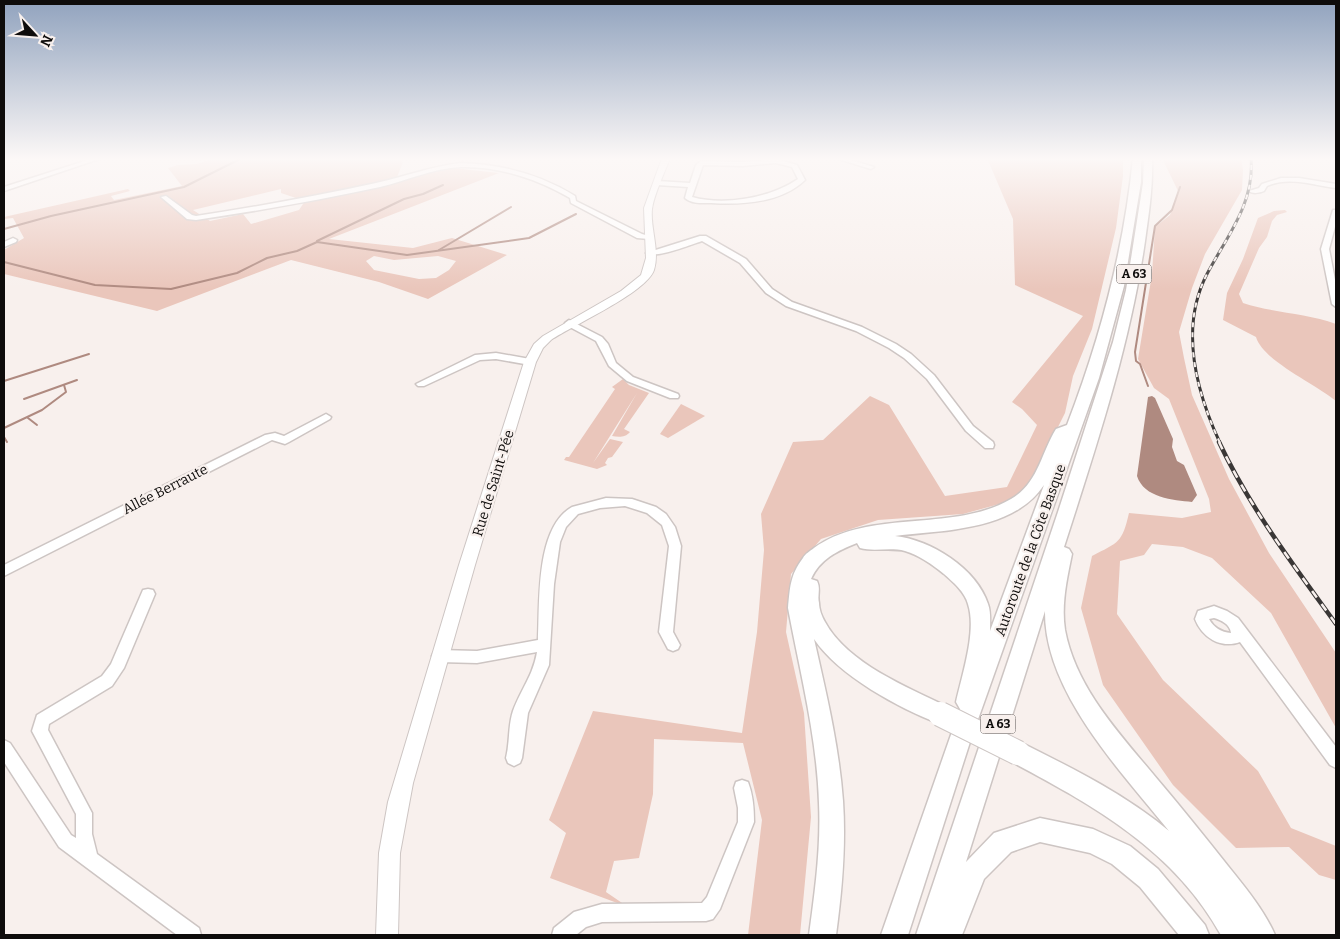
<svg xmlns="http://www.w3.org/2000/svg" width="1340" height="939" font-family="Bitter,serif">
<style>
.green{fill:#eac6bb;fill-rule:evenodd}
.water{fill:#af8a80}
.lines{fill:none;stroke-linecap:round;stroke-linejoin:round}
.stream{stroke:#af8a80;stroke-width:2}
.minor-casing{stroke:#cdc5c3;stroke-width:3}
.major-casing{stroke:#cdc5c3;stroke-width:2}
.highway-casing{stroke:#cdc5c3;stroke-width:3}
.minor{fill:#fff;fill-rule:evenodd}
.major{fill:#fff;fill-rule:evenodd}
.highway{fill:#fff;fill-rule:evenodd}
.rail-far1-casing{stroke:#3a3736;stroke-width:3}
.rail-casing{stroke:#3a3736;stroke-width:4.5}
.rail-far1{stroke:#f8f0ed;stroke-width:2;stroke-dasharray:5;stroke-linecap:butt}
.rail{stroke:#f8f0ed;stroke-width:2.5;stroke-dasharray:8;stroke-linecap:butt}
.highway-bridge-casing{stroke:#cdc5c3;stroke-width:26;stroke-linecap:butt}
.highway-bridge{stroke:#fff;stroke-width:24}
.labels{text-anchor:middle;stroke-width:4.5;stroke-linejoin:round;paint-order:stroke}
.shield{fill:#f8f0ed;stroke:#54504f;stroke-width:1}
.shield-label{font-size:12px;font-weight:bold;fill:#0e0c0b}
.street-label{font-size:14px;fill:#0e0c0b;stroke:#f8f0ed}
</style>
<rect width="100%" height="100%" fill="#f8f0ed"/>
<g class="green">
<path d="M215,158H397L403,162L396,180L453,168L499,173L329,239L413,248L452,238L507,255L428,299L379,282L291,260L157,311L4,274V250L24,238L13,218L4,219V217L128,189L130,191L111,196L114,200L182,186L168,168L178,165L197,164ZM281,189V193L305,201L299,210L251,224L243,214L210,221L193,210ZM374,256L394,260L438,256L456,261L449,270L436,278L419,279L374,270L366,261Z"/>
<polygon points="987,158 1123,158 1123,176 1116,228 1092,329 1073,376 1065,413 1031,481 1014,500 963,514 878,520 821,539 791,574 786,632 804,713 811,817 800,935 748,935 762,820 743,743 654,739 653,794 639,858 614,861 606,892 628,907 550,878 566,833 549,820 593,711 742,733 757,632 764,550 761,514 793,442 823,440 870,396 889,405 945,496 1007,487 1037,425 1022,409 1012,402 1083,316 1015,285 1013,219"/>
<path d="M1162,158H1241L1243,170L1242,190L1205,254L1192,288L1179,332L1184,358L1192,395L1229,479L1269,553L1336,653V728L1271,613L1212,558L1183,547L1152,544L1144,555L1120,561L1117,614L1163,680L1258,771L1291,828L1336,846V880L1319,875L1289,847L1236,848L1173,785L1103,685L1081,608L1092,556C1119,542 1122,543 1129,513L1182,518L1211,512L1209,499L1169,399L1154,388L1138,359L1152,274L1155,227L1170,215L1178,191Z"/>
<path d="M1285,210L1287,212L1277,215L1272,221L1267,237L1259,248L1239,294L1243,303C1273,313 1306,313 1336,324V401C1316,384 1263,361 1256,337L1223,320L1227,293L1243,259L1258,218L1274,211Z"/>
<path d="M623,379L629,385L649,393L624,429L630,432C625,438 618,437 612,436L637,393L593,463L610,439L623,442L612,457L608,458L605,463L607,465L597,469L564,460L566,457H569L615,389L612,387Z"/>
<polygon points="681,404 705,416 668,438 660,434"/>
</g>
<path class="water" d="M1152,396L1155,398L1173,439L1172,447L1177,461L1184,465L1197,495L1192,502C1173,500 1144,498 1137,476L1148,397Z"/>
<g class="lines">
<g class="stream">
<polyline points="4,229 51,216 184,187 242,158"/>
<polyline points="317,241 404,199 423,194 443,185"/>
<polyline points="439,250 511,207"/>
<polyline points="4,262 95,285 171,289 237,273 267,258 297,251 317,242 407,255 529,238 576,214"/>
<polyline points="4,381 89,354"/>
<polyline points="1148,386 1140,364 1136,361 1135,352 1155,226 1172,210 1180,187"/>
<polyline points="24,399 77,380"/>
<polyline points="28,418 37,425"/>
<polyline points="4,428 42,410 66,392 64,385"/>
<polyline points="4,437 7,442"/>
</g>
<defs>
<g id="minor">
<polygon points="94,158 102,158 4,191 4,187"/>
<polygon points="835,158 844,158 874,167 871,169"/>
<path d="M776,159L797,165L805,180C781,203 743,205 711,203C702,203 692,204 685,198L688,187L657,185L654,183L657,181L690,183L696,165L701,161L743,162ZM776,163L792,167L798,179C770,198 725,206 692,197L703,165L743,166Z"/>
<path d="M461,163C501,164 541,175 575,196L576,201L642,234L653,237L649,239L637,238L571,203L570,198C538,179 498,166 461,167C433,168 406,181 380,187C319,200 258,211 196,220L187,219L161,197L166,196L192,215L196,216C256,207 316,196 376,183C404,177 432,166 461,163Z"/>
<path d="M1281,178H1299L1336,184V188C1313,185 1289,176 1267,186L1264,191C1260,193 1252,194 1249,191L1259,188L1262,184Z"/>
<polygon points="1333,210 1336,210 1336,223 1329,249 1336,285 1336,307 1332,304 1321,249"/>
<path d="M700,236H706L746,259L772,289L792,302L862,327L896,344L911,354L934,375L973,426L993,442L994,445L993,448H985L966,431L927,379L904,358L889,348L856,331L786,306L766,293L740,263L702,241C690,245 656,259 646,253Z"/>
<polygon points="13,238 17,240 16,242 4,247 4,242"/>
<polygon points="569,320 602,337 608,344 616,363 633,377 678,394 679,396 678,398 670,398 627,381 609,366 596,341 566,325 565,323"/>
<polygon points="496,353 530,359 535,362 530,365 496,359 480,360 424,386 418,386 416,384 475,355"/>
<polygon points="326,414 331,417 330,419 289,442 285,444 272,440 4,576 4,565 265,435 275,433 284,436"/>
<path d="M606,498L632,499L656,507L666,514L675,527L681,546L673,632L680,645L678,649L673,651L668,649L659,632L669,546L662,525L647,513L625,506L600,508L578,514L566,527L560,542L554,584L549,665L528,713L522,758L520,763L514,766L508,763L506,758C510,742 508,726 513,711C521,689 533,676 537,652L477,663L439,662L434,660L432,656L434,652L439,650L477,651L538,640C540,603 535,528 572,507Z"/>
<polygon points="148,589 153,590 155,594 124,668 112,686 49,724 48,730 92,813 92,834 97,854 199,928 201,935 177,935 59,847 4,762 4,740 10,743 71,835 76,838 76,814 32,731 37,715 102,676 111,664 143,590"/>
<path d="M1214,606L1227,611L1238,618L1336,747V768L1330,765L1240,642C1220,649 1202,637 1195,619L1198,611ZM1214,618C1221,620 1230,624 1231,633C1221,632 1214,628 1209,619Z"/>
<path d="M742,780L748,782C753,795 754,808 754,822L720,909L713,919L706,921L602,922L586,927L576,935H552L554,928L574,912L602,904L702,903L707,897L738,822V808L734,788L736,782Z"/>
</g>
<path id="major" d="M662,158H670C665,172 654,194 652,209C650,228 660,250 654,270C646,293 573,325 551,340L543,348L536,362L475,565L413,783L400,853L398,935H376L379,853L388,802L459,565L524,362L534,344L543,336L621,291L641,275L646,258L644,208Z"/>
<g id="highway">
<path d="M1133,158H1141V182L1124,286L1099,378L970,742L908,935H881L960,709L956,702C962,675 977,631 968,604C965,592 953,582 944,574C933,565 919,555 905,551C890,547 874,552 860,548L857,543C837,551 820,559 811,579L817,581C821,589 817,595 819,603C819,609 822,617 825,622C847,663 907,687 948,707L951,714L948,721L940,724C899,708 839,676 814,639C826,692 839,746 843,801C846,846 842,891 836,935H809C815,891 821,848 819,803C817,737 800,672 788,608C790,588 790,575 803,558C805,554 810,551 814,548C870,508 953,533 1011,499C1038,484 1041,453 1056,429L1067,425C1100,339 1124,250 1133,158ZM1044,485L990,631C990,622 991,612 988,604C976,568 931,540 895,536C945,530 1013,531 1044,485Z"/>
<path d="M1144,158H1152C1153,186 1149,213 1145,241C1130,346 1096,447 1064,547L1069,549L1072,554C1067,578 1061,605 1065,630C1076,689 1121,735 1158,780C1182,808 1205,837 1228,866C1245,887 1264,910 1275,935H1221C1174,850 1093,805 1010,761L1007,753L1010,745L1018,742L1026,745C1076,770 1126,795 1169,831C1121,771 1044,692 1045,611L966,862L994,833L1040,818L1093,829L1130,846L1158,869L1205,925L1209,935H1179L1140,887L1112,864L1090,853L1040,842L1011,852L984,879L962,935H916L1058,512L1113,342L1126,290L1143,183Z"/>
</g>
</defs>
<use href="#minor" class="minor-casing"/>
<use href="#major" class="major-casing"/>
<use href="#highway" class="highway-casing"/>
<use href="#minor" class="minor"/>
<use href="#major" class="major"/>
<use href="#highway" class="highway"/>
<defs>
<path id="rail-far1" d="M1220,443C1196,391 1179,328 1207,274C1227,236 1255,203 1251,158"/>
<path id="rail" d="M1219,442C1250,508 1294,566 1336,624"/>
</defs>
<use href="#rail-far1" class="rail-far1-casing"/>
<use href="#rail" class="rail-casing"/>
<use href="#rail-far1" class="rail-far1"/>
<use href="#rail" class="rail"/>
<defs>
<polyline id="highway-bridge" points="940,714 1018,753"/>
</defs>
<use href="#highway-bridge" class="highway-bridge-casing"/>
<use href="#highway-bridge" class="highway-bridge"/>
</g>
<linearGradient id="sky" x2="0" y2="1"><stop stop-color="#91a3be"/><stop offset="0.55" stop-color="#fcf8f7"/><stop offset="1" stop-color="#fcf8f7" stop-opacity="0"/></linearGradient>
<rect width="1340" height="289" fill="url(#sky)"/>
<g class="labels">
<g class="shield">
<rect x="1116.5" y="264.5" width="35" height="19" rx="4"/>
<rect x="980.5" y="714.5" width="35" height="19" rx="4"/>
</g>
<g class="shield-label">
<text x="1134" y="278">A 63</text>
<text x="998" y="728">A 63</text>
</g>
<g class="street-label">
<text transform="translate(493 483) rotate(-73)" y="5">Rue de Saint-Pée</text>
<text transform="translate(165 489) rotate(-27)" y="5">Allée Berraute</text>
<text transform="translate(1030 550) rotate(-70)" y="5">Autoroute de la Côte Basque</text>
</g>
</g>
<rect width="1340" height="939" fill="none" stroke="#0e0c0b" stroke-width="10"/>
<g transform="translate(35 35) rotate(116)" stroke="#f8f0ed" stroke-width="4" paint-order="stroke">
<path d="M0-4L9 19L0 12L-9 19Z" fill="#0e0c0b"/>
<text y="-8" font-size="14" font-weight="bold" text-anchor="middle" fill="#0e0c0b">N</text>
</g>
</svg>
